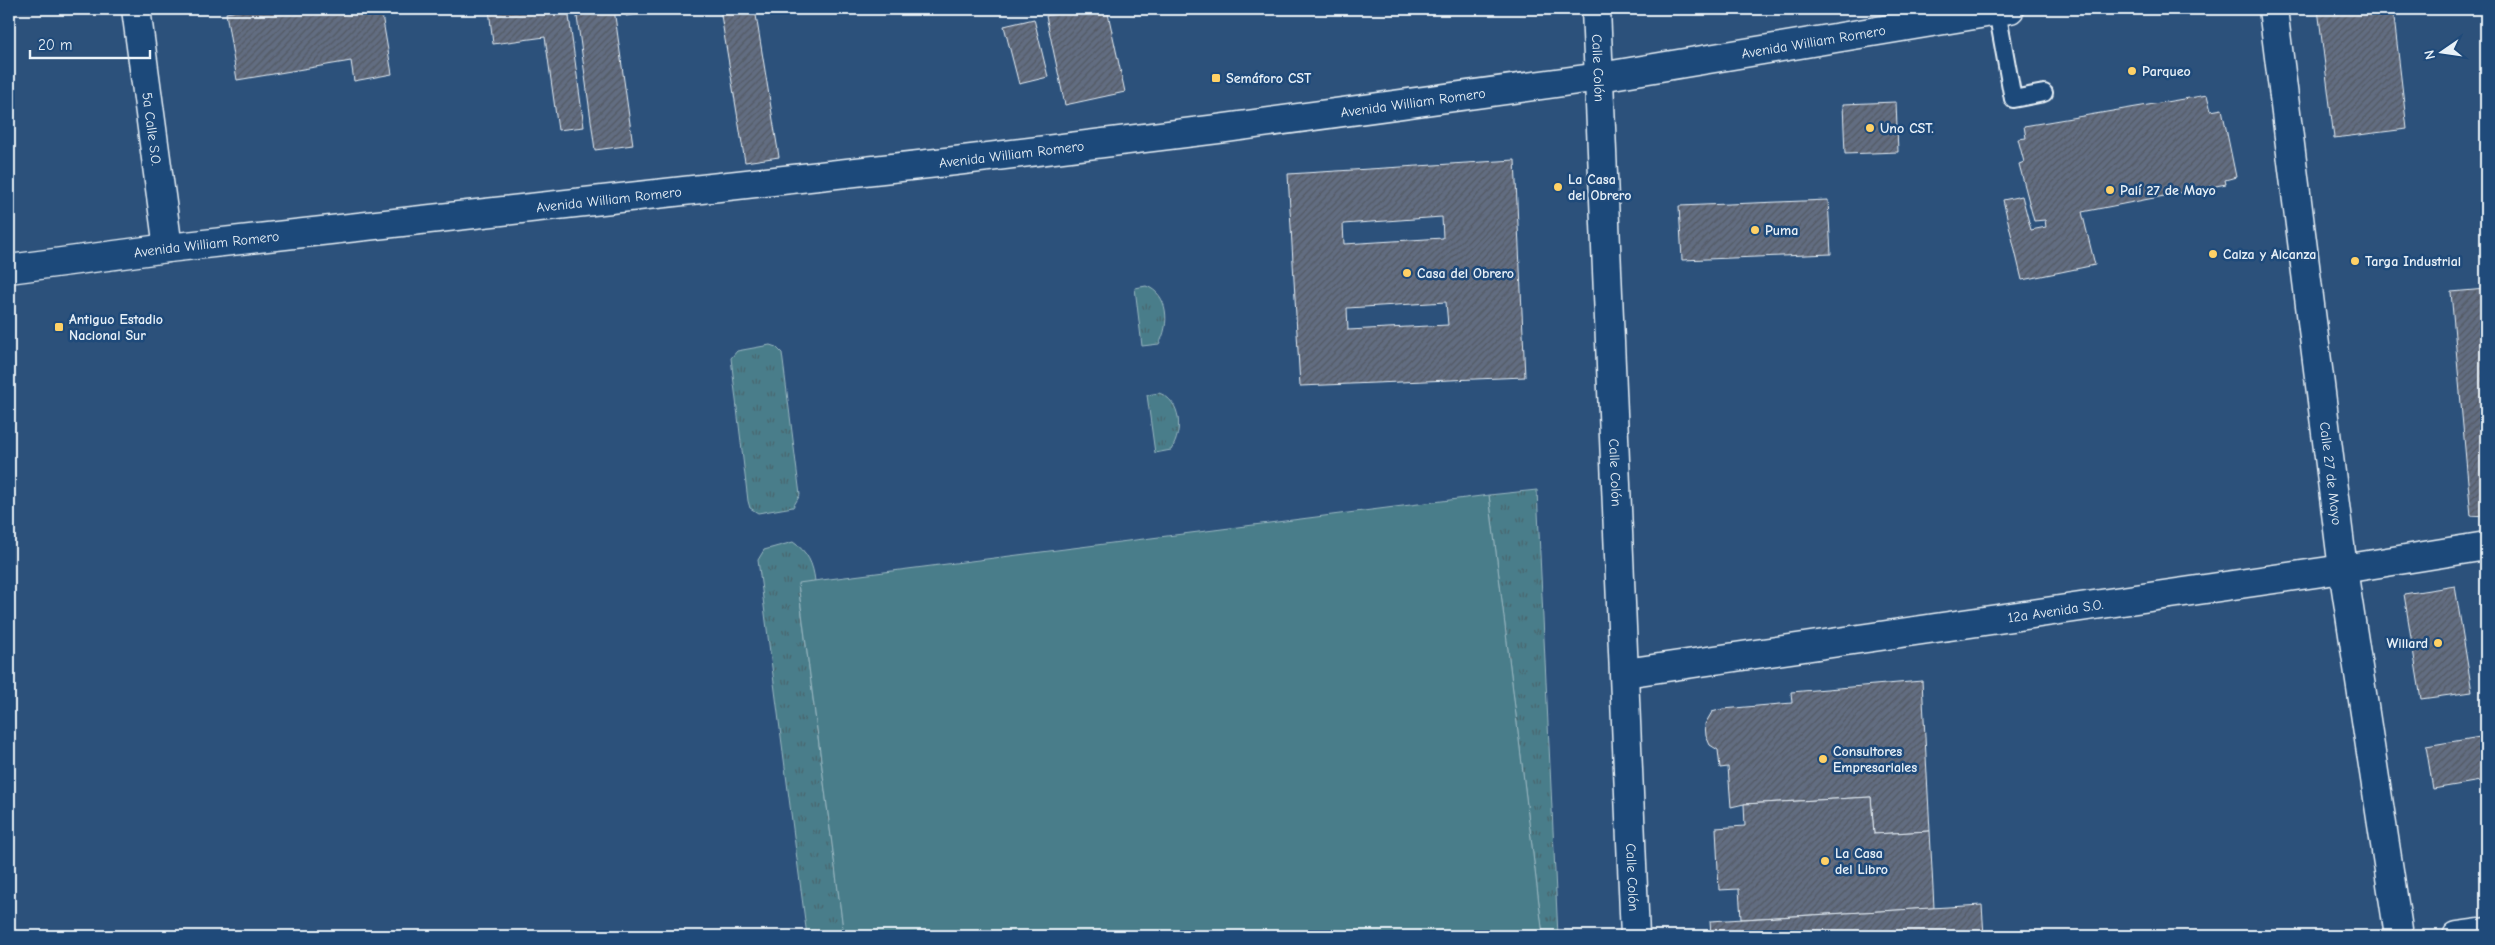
<svg xmlns="http://www.w3.org/2000/svg" width="2495" height="945" font-family="'Comic Neue',sans-serif">
<style>
.grass{fill:url(#grass-tufts);stroke:#99b7c1}
.park{fill:#4a7d8a;stroke:#99b7c1}
.building{fill:url(#building-hatch);stroke:#e8f1f8;fill-rule:evenodd}
.lines{fill:none;stroke-linecap:round;stroke-linejoin:round}
.service-casing{stroke:#e8f1f8;stroke-width:20}
.minor-casing{stroke:#e8f1f8;stroke-width:31}
.tertiary-casing{stroke:#e8f1f8;stroke-width:31}
.secondary-casing{stroke:#e8f1f8;stroke-width:31}
.service{stroke:#1f4a7a;stroke-width:16}
.minor{stroke:#1f4a7a;stroke-width:28}
.tertiary{stroke:#1f4a7a;stroke-width:28}
.secondary{stroke:#1f4a7a;stroke-width:28}
.poi-dot{fill:#ffd166;stroke:#1f4a7a;stroke-width:2}
.labels{text-anchor:middle;stroke-width:5;stroke-linejoin:round;paint-order:stroke}
.street-label{font-size:14px;fill:#e8f1f8;stroke:#1f4a7a}
.poi-label{font-size:14px;font-weight:bold;fill:#e8f1f8;stroke:#1f4a7a;text-anchor:start}
</style>
<defs>
<pattern id="grass-tufts" width="24" height="20" patternUnits="userSpaceOnUse" patternTransform="scale(1.25)"><rect width="24" height="20" fill="#4a7d8a"/><path d="M3 7l-1-3M5 7V3M7 7l1-3M15 17l-1-3M17 17v-4M19 17l1-3" fill="none" stroke="#48656d"/></pattern>
<pattern id="building-hatch" width="6" height="6" patternUnits="userSpaceOnUse" patternTransform="scale(1.25)"><rect width="6" height="6" fill="#626d81"/><path d="M-1 1l2-2M0 6l6-6M5 7l2-2" fill="none" stroke="#535963"/></pattern>
</defs>
<rect width="100%" height="100%" fill="#2c517b"/>
<filter id="ink" filterUnits="userSpaceOnUse"><feTurbulence type="fractalNoise" baseFrequency=".02" numOctaves="2"/><feDisplacementMap in="SourceGraphic" scale="10" xChannelSelector="R" yChannelSelector="G"/><feConvolveMatrix kernelMatrix="1 2 1 2 8 2 1 2 1" color-interpolation-filters="sRGB"/></filter>
<g filter="url(#ink)">
<g class="grass">
<path d="M1146,286C1169,294 1170,325 1159,344L1142,346L1135,288Z"/>
<polygon points="770,345 776,347 782,353 800,495 793,507 758,513 750,508 748,501 731,358 737,351"/>
<path d="M1159,393C1182,401 1183,432 1171,450L1155,453L1147,395Z"/>
<polygon points="1537,490 1558,936 1543,936 1489,495"/>
<path d="M793,542C808,552 813,564 815,581L798,584L844,936H807L758,560L764,550Z"/>
</g>
<polygon class="park" points="1489,495 1543,936 844,936 798,583"/>
<g class="building">
<polygon points="250,9 381,9 392,74 354,81 351,61 237,80 226,13"/>
<polygon points="489,9 568,9 584,127 558,130 545,37 493,44"/>
<polygon points="576,9 614,9 633,145 595,150"/>
<polygon points="624,9 673,9 626,16"/>
<polygon points="720,9 755,9 779,157 745,162"/>
<polygon points="1080,9 1107,9 1125,92 1065,105 1046,16"/>
<polygon points="2318,9 2393,9 2407,129 2334,138"/>
<polygon points="1034,19 1048,77 1019,84 1004,26"/>
<polygon points="2207,95 2211,111 2222,109 2236,177 2225,180 2226,184 2082,212 2095,265 2022,280 2003,200 2022,196 2031,230 2046,227 2045,220 2034,221 2019,164 2024,162 2018,139 2026,138 2024,126"/>
<polygon points="1896,102 1898,152 1845,154 1843,104"/>
<path d="M1515,160L1525,377L1300,386L1288,174ZM1442,217L1443,238L1344,244L1343,224ZM1446,302L1448,325L1348,330L1347,308Z"/>
<polygon points="1828,200 1831,254 1682,260 1679,206"/>
<polygon points="2486,289 2486,515 2471,516 2451,292"/>
<polygon points="2455,586 2472,692 2421,699 2404,594"/>
<polygon points="1922,681 1930,831 1874,834 1871,797 1744,804 1731,807 1728,767 1720,768 1718,750 1710,745 1706,736 1705,724 1712,712 1723,709 1792,703 1791,692"/>
<polygon points="2486,736 2486,780 2433,789 2426,746"/>
<polygon points="1871,797 1874,834 1930,831 1934,908 1741,919 1739,889 1719,890 1716,828 1745,826 1744,804"/>
<polygon points="1982,905 1984,936 1711,936 1710,921"/>
</g>
<g class="lines">
<defs>
<polyline id="service" points="1997,11 2013,99 2044,93"/>
<g id="minor">
<path id="s1" d="M1625,673L2343,569L2486,546"/>
<polyline points="2457,936 2486,932"/>
</g>
<g id="tertiary">
<path id="s2" d="M136,9L168,248"/>
<path id="s3" d="M2273,9L2343,569L2399,936"/>
</g>
<g id="secondary">
<path id="s4" d="M1596,9L1635,936"/>
<path id="s5" d="M9,269L168,248L955,161L1218,129L1600,77L2010,9"/>
</g>
</defs>
<use href="#service" class="service-casing"/>
<use href="#minor" class="minor-casing"/>
<use href="#tertiary" class="tertiary-casing"/>
<use href="#secondary" class="secondary-casing"/>
<use href="#service" class="service"/>
<use href="#minor" class="minor"/>
<use href="#tertiary" class="tertiary"/>
<use href="#secondary" class="secondary"/>
</g>
</g>
<g class="poi-dot">
<circle cx="2132" cy="71" r="5"/>
<rect x="1211" y="73" width="10" height="10" rx="2.5"/>
<circle cx="1870" cy="128" r="5"/>
<circle cx="1558" cy="187" r="5"/>
<circle cx="2110" cy="190" r="5"/>
<circle cx="1755" cy="230" r="5"/>
<circle cx="2213" cy="254" r="5"/>
<circle cx="2355" cy="261" r="5"/>
<circle cx="1407" cy="273" r="5"/>
<rect x="54" y="322" width="10" height="10" rx="2.5"/>
<circle cx="2438" cy="643" r="5"/>
<circle cx="1823" cy="759" r="5"/>
<circle cx="1825" cy="861" r="5"/>
</g>
<g class="labels">
<g class="street-label">
<text dy="5" stroke="none"><textPath href="#s5" startOffset="1819">Avenida William Romero</textPath></text>
<text dy="5" stroke="none"><textPath href="#s4" startOffset="59">Calle Colón</textPath></text>
<text dy="5" stroke="none"><textPath href="#s5" startOffset="1414">Avenida William Romero</textPath></text>
<text dy="5" stroke="none"><textPath href="#s2" startOffset="121">5a Calle S.O.</textPath></text>
<text dy="5" stroke="none"><textPath href="#s5" startOffset="1009">Avenida William Romero</textPath></text>
<text dy="5" stroke="none"><textPath href="#s5" startOffset="604">Avenida William Romero</textPath></text>
<text dy="5" stroke="none"><textPath href="#s5" startOffset="199">Avenida William Romero</textPath></text>
<text dy="5" stroke="none"><textPath href="#s4" startOffset="464">Calle Colón</textPath></text>
<text dy="5" stroke="none"><textPath href="#s3" startOffset="468">Calle 27 de Mayo</textPath></text>
<text dy="5" stroke="none"><textPath href="#s1" startOffset="435">12a Avenida S.O.</textPath></text>
<text dy="5" stroke="none"><textPath href="#s4" startOffset="869">Calle Colón</textPath></text>
</g>
<g class="poi-label">
<text x="2142" y="76">Parqueo</text>
<text x="1226" y="83">Semáforo CST</text>
<text x="1880" y="133">Uno CST.</text>
<text x="1568" y="184">La Casa<tspan x="1568" dy="16">del Obrero</tspan></text>
<text x="2120" y="195">Palí 27 de Mayo</text>
<text x="1765" y="235">Puma</text>
<text x="2223" y="259">Calza y Alcanza</text>
<text x="2365" y="266">Targa Industrial</text>
<text x="1417" y="278">Casa del Obrero</text>
<text x="69" y="324">Antiguo Estadio<tspan x="69" dy="16">Nacional Sur</tspan></text>
<text x="2428" y="648" text-anchor="end">Willard</text>
<text x="1833" y="756">Consultores<tspan x="1833" dy="16">Empresariales</tspan></text>
<text x="1835" y="858">La Casa<tspan x="1835" dy="16">del Libro</tspan></text>
</g>
</g>
<rect width="2495" height="945" fill="none" stroke="#1f4a7a" stroke-width="30"/>
<rect x="15" y="15" width="2465" height="915" fill="none" stroke="#e8f1f8" stroke-width="2" filter="url(#ink)"/>
<g transform="translate(2442 52) rotate(257)" stroke="#1f4a7a" stroke-width="4" paint-order="stroke">
<path d="M0-4L9 19L0 12L-9 19Z" fill="#e8f1f8"/>
<text y="-8" font-size="14" font-weight="bold" text-anchor="middle" fill="#e8f1f8">N</text>
</g>
<path d="M30 50v8h120v-8" fill="none" stroke="#e8f1f8" stroke-width="2.5"/>
<text x="38" y="50" font-size="15" fill="#e8f1f8" stroke="#1f4a7a" stroke-width="4" paint-order="stroke">20 m</text>
</svg>
